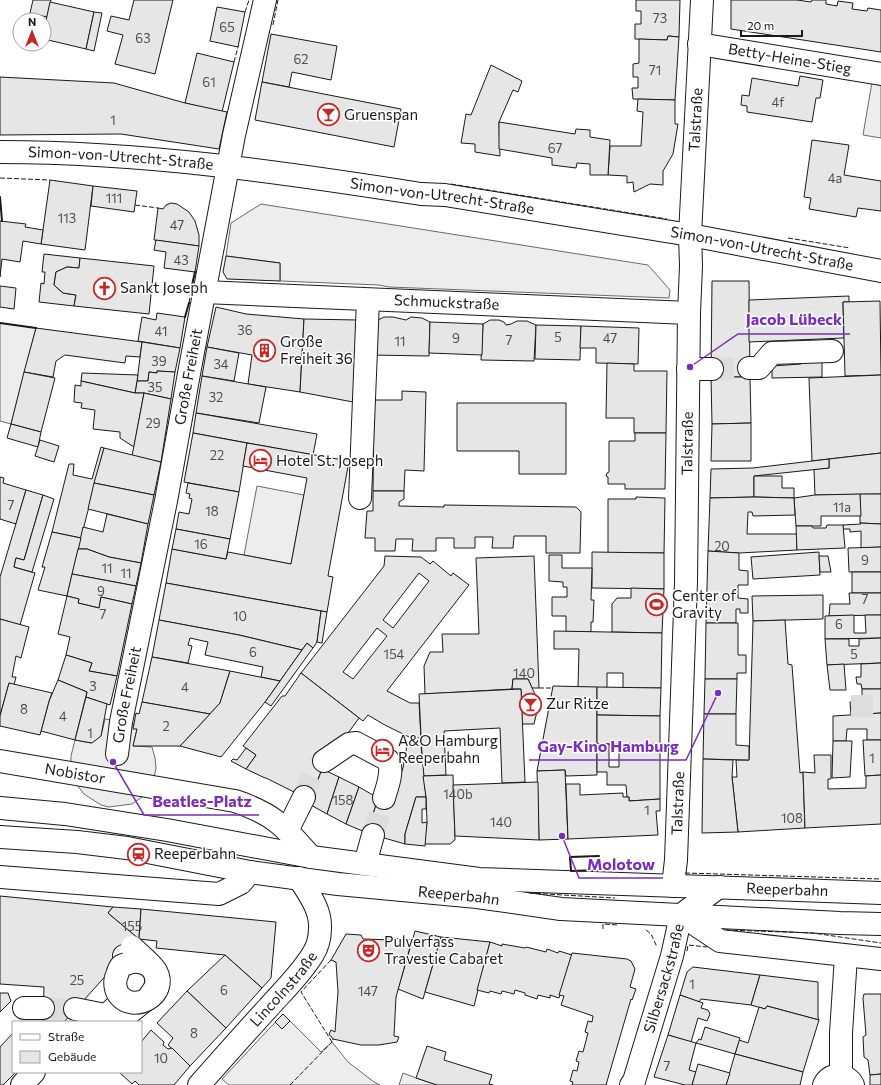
<svg xmlns="http://www.w3.org/2000/svg" width="881" height="1085" font-family="Commissioner,sans-serif">
<style>
.built{fill:#ededed;stroke:#6a6a6a}
.building{fill:#e6e6e6;stroke:#1a1a1a;fill-rule:evenodd}
.lines{fill:none;stroke-linecap:round;stroke-linejoin:round}
.minor-tunnel{stroke:#ddd;stroke-width:22;stroke-dasharray:22 11;stroke-linecap:butt}
.minor-casing{stroke:#1a1a1a;stroke-width:24}
.major-casing{stroke:#1a1a1a;stroke-width:24}
.minor{stroke:#fff;stroke-width:22}
.major{stroke:#fff;stroke-width:22}
.minor-bridge-casing{stroke:#1a1a1a;stroke-width:24;stroke-linecap:butt}
.minor-bridge{stroke:#fff;stroke-width:22}
.fence{stroke:#1a1a1a;stroke-width:1;stroke-dasharray:5 2;stroke-linecap:butt}
.wall{stroke:#1a1a1a;stroke-width:2}
.labels{text-anchor:middle;stroke-width:3;stroke-linejoin:round;paint-order:stroke}
.number-label{font-size:13px;fill:#4d4d4d}
.street-label{font-size:15px;fill:#1a1a1a;stroke:#fff}
.poi-label{font-size:15px;fill:#1a1a1a;stroke:#fff;text-anchor:start}
.leader{fill:none;stroke:#7b2cbf;stroke-width:1.5}
.callout-dot{fill:#7b2cbf;stroke:#fff;stroke-width:1.5}
.callout-label{font-size:16px;text-anchor:middle;font-weight:bold;fill:#7b2cbf;stroke:#fff;stroke-width:3;stroke-linejoin:round;paint-order:stroke}
</style>
<rect width="100%" height="100%" fill="#fff"/>
<g class="built">
<polygon points="872,82 881,84 881,138 863,135"/>
<polygon points="261,204 648,265 670,290 669,298 389,287 379,285 280,281 280,263 226,256 231,223"/>
<polygon points="0,323 36,328 11,424 0,421"/>
<polygon points="257,486 304,495 291,564 244,555"/>
<polygon points="105,719 134,724 133,728 137,729 133,746 152,747 155,758 156,768 154,778 149,790 142,797 132,804 109,807 101,805 84,794 73,780 71,767 71,756 75,740 91,743 98,738 101,736"/>
<polygon points="283,1014 321,1052 332,1042 348,1062 374,1082 380,1085 229,1085 222,1079"/>
<polygon points="403,1073 416,1078 437,1085 399,1085"/>
</g>
<g class="building">
<polygon points="33,0 51,0 47,17 30,13"/>
<polygon points="134,0 173,0 155,74 115,64 123,35 107,31 111,16 129,20"/>
<polygon points="636,0 680,0 679,37 668,36 667,40 635,39 635,24 641,24 641,11 636,11"/>
<polygon points="731,0 797,0 811,2 812,0 826,0 826,4 837,6 838,1 853,3 852,9 867,11 868,8 881,10 881,52 731,29"/>
<polygon points="50,2 94,12 86,49 44,39 44,30"/>
<polygon points="217,7 245,12 238,47 210,41"/>
<polygon points="94,12 102,13 94,51 86,49"/>
<polygon points="271,34 337,46 331,80 292,72 289,87 262,82"/>
<polygon points="668,36 679,37 675,100 633,99 632,88 638,88 638,77 633,77 633,64 639,63 639,39 667,40"/>
<polygon points="197,53 234,62 222,112 185,103"/>
<polygon points="491,65 522,81 518,92 513,90 499,122 500,156 475,152 475,144 461,143 466,114 471,115"/>
<polygon points="800,76 823,80 820,98 816,98 812,122 747,112 747,106 741,105 742,95 749,96 752,78 798,86"/>
<polygon points="0,77 114,83 185,103 227,112 219,149 121,134 0,135"/>
<polygon points="262,82 401,109 394,147 255,120"/>
<polygon points="638,99 675,100 675,124 678,124 673,154 663,171 663,185 650,184 634,192 633,182 627,183 627,176 608,175 610,146 641,146 643,112 637,111"/>
<polygon points="499,122 575,134 576,129 590,130 590,137 610,140 608,175 590,175 590,164 577,163 576,168 552,165 552,158 499,149"/>
<polygon points="812,140 849,145 844,175 881,181 881,211 858,208 856,217 809,209 811,198 804,197"/>
<polygon points="50,180 93,186 85,250 41,244"/>
<polygon points="93,186 137,191 134,212 91,206"/>
<polygon points="171,203 177,204 189,212 195,221 199,235 199,246 154,240 158,208 163,209 166,205"/>
<polygon points="0,221 26,224 25,227 43,230 41,244 23,241 20,262 2,259 0,277"/>
<polygon points="156,240 199,246 195,272 164,268 166,252 154,250"/>
<polygon points="44,254 80,258 79,268 67,267 56,272 54,285 63,293 76,295 74,306 39,302 41,283 44,284 45,272 42,272"/>
<polygon points="226,256 280,263 280,281 227,279 223,272"/>
<polygon points="80,258 154,266 149,314 74,306 76,295 63,293 54,285 56,272 67,267 79,268"/>
<polygon points="712,281 749,281 750,377 711,377"/>
<polygon points="0,286 16,288 14,309 0,307"/>
<polygon points="849,296 849,302 843,302 844,338 749,342 749,300"/>
<polygon points="880,301 881,375 845,376 843,302"/>
<polygon points="216,307 246,314 304,319 300,392 248,384 252,355 207,347"/>
<polygon points="157,313 185,317 180,348 138,341 142,317 156,320"/>
<polygon points="384,317 393,317 406,320 411,317 422,318 430,322 429,356 370,355 376,321"/>
<polygon points="304,319 358,320 353,402 300,392"/>
<polygon points="490,320 499,320 504,322 506,325 511,324 517,321 527,321 536,325 534,361 481,360 483,324"/>
<polygon points="430,322 483,324 482,355 429,353"/>
<polygon points="536,325 581,326 580,360 535,359"/>
<polygon points="581,326 639,328 638,364 596,363 596,348 580,348"/>
<polygon points="36,328 142,342 140,357 126,356 125,363 65,355 56,361 53,377 24,372"/>
<polygon points="142,342 180,348 175,372 157,371 157,373 149,372 148,381 137,381"/>
<polygon points="207,347 239,353 234,381 202,376"/>
<polygon points="806,359 822,359 822,377 772,378 772,366 801,364"/>
<polygon points="607,363 634,364 634,371 667,371 666,433 634,433 634,418 606,418"/>
<polygon points="157,371 175,372 171,399 144,393 135,393 137,381 148,381 149,372 157,373"/>
<polygon points="24,372 55,378 41,432 11,424"/>
<polygon points="82,373 138,375 135,393 81,381"/>
<polygon points="881,375 881,453 812,461 809,378"/>
<polygon points="202,376 266,387 259,423 196,413"/>
<polygon points="711,377 750,377 751,423 712,424"/>
<polygon points="81,381 135,393 144,393 134,447 120,438 120,432 93,429 95,410 81,408 82,403 74,402 75,385 81,386"/>
<polygon points="402,391 426,392 424,471 405,470 404,491 373,491 374,400 402,400"/>
<polygon points="144,393 171,399 161,462 132,456"/>
<polygon points="457,403 566,403 566,474 519,474 519,451 457,451"/>
<polygon points="196,413 317,434 313,455 193,433"/>
<polygon points="751,423 751,461 711,461 712,424"/>
<polygon points="11,424 41,432 38,447 7,438"/>
<polygon points="193,433 247,443 239,492 184,482"/>
<polygon points="635,433 666,433 665,489 625,489 625,484 608,484 608,477 606,476 607,473 609,472 609,441 635,441"/>
<polygon points="40,440 59,446 54,462 35,456"/>
<polygon points="247,443 349,461 328,576 333,577 327,612 166,583 172,549 226,559 228,552 291,564 307,478 243,466"/>
<polygon points="101,447 104,448 81,538 52,532 69,464 74,464 73,475 92,479"/>
<polygon points="104,448 161,462 154,495 94,483"/>
<polygon points="881,453 881,494 815,495 814,469 829,468 829,459"/>
<polygon points="829,459 829,468 754,476 754,497 710,498 711,469 753,468"/>
<polygon points="754,476 782,476 782,488 794,488 794,498 754,497"/>
<polygon points="0,477 4,478 3,483 26,490 16,524 0,519"/>
<polygon points="94,483 154,495 148,524 88,509"/>
<polygon points="188,483 239,492 230,539 176,529 179,512 189,514 192,499 189,498 190,494 186,493"/>
<polygon points="26,490 43,495 24,560 16,558 14,567 35,573 20,625 0,619 0,577"/>
<polygon points="373,491 404,491 404,499 399,502 399,506 444,507 444,505 576,507 581,512 580,553 546,553 546,536 514,536 513,548 492,548 493,537 475,537 475,548 454,548 454,538 436,538 436,551 412,551 413,539 396,539 395,551 375,551 375,538 365,538 367,511 373,511"/>
<polygon points="860,494 881,494 881,524 860,523"/>
<polygon points="860,494 861,516 821,516 821,526 796,526 794,498 815,495"/>
<polygon points="43,495 54,499 32,572 14,567 16,558 24,560"/>
<polygon points="636,497 665,498 664,553 608,553 608,499 636,499"/>
<polygon points="754,497 794,498 795,515 753,516 752,512 748,512 747,534 797,534 797,550 739,553 708,551 710,498"/>
<polygon points="107,514 148,524 141,563 109,557 87,549 78,549 83,527 103,532"/>
<polygon points="860,523 881,524 881,547 861,548 861,531 850,532 850,529 843,529 843,525 861,524"/>
<polygon points="827,525 843,525 845,548 797,550 796,526 812,526 813,528 826,528"/>
<polygon points="176,529 230,539 226,559 172,549"/>
<polygon points="52,532 81,538 67,596 38,590 45,567 42,567"/>
<polygon points="881,547 881,572 849,572 848,548"/>
<polygon points="78,549 87,549 109,557 141,563 136,586 72,574"/>
<polygon points="708,551 739,553 739,570 748,571 748,585 738,585 738,598 748,599 748,613 740,613 740,609 736,609 736,623 706,623"/>
<polygon points="592,552 664,553 664,589 592,588"/>
<polygon points="819,552 820,575 753,579 751,557"/>
<polygon points="549,555 562,555 562,568 592,568 591,600 594,600 593,622 591,622 591,632 566,632 566,616 552,616 552,597 567,597 567,587 563,587 563,582 549,581"/>
<path d="M385,556L421,557L430,564L433,561L451,576L453,573L469,585L387,691L410,703H419L421,738H411L383,724L368,715L363,721L301,673L384,566ZM419,573L429,581L393,628L383,620ZM377,628L387,636L353,679L343,672Z"/>
<polygon points="534,556 539,688 532,688 528,679 513,679 512,689 425,694 424,666 430,652 443,652 442,634 479,634 476,558"/>
<polygon points="819,556 828,556 831,572 820,572"/>
<rect x="852" y="572" width="29" height="21"/>
<polygon points="72,574 136,586 132,604 101,597 99,608 78,603 79,599 67,596"/>
<polygon points="166,583 321,611 317,642 313,648 307,643 302,650 239,635 159,620"/>
<polygon points="631,588 664,589 662,633 612,632 612,604 617,598 631,598"/>
<polygon points="849,593 881,593 881,615 829,616 830,604 850,604"/>
<polygon points="823,595 823,619 753,621 752,596"/>
<polygon points="67,596 79,599 78,603 99,608 101,597 132,604 117,676 89,671 92,663 66,655 70,637 58,634"/>
<polygon points="321,611 327,612 322,643 317,642"/>
<polygon points="854,615 854,633 866,633 865,615 881,615 881,638 825,639 825,616"/>
<polygon points="0,619 29,627 21,658 16,656 12,677 16,677 14,685 9,683 0,716"/>
<polygon points="159,620 239,635 302,650 280,681 261,677 263,667 205,655 208,642 190,638 188,645 192,646 188,663 152,657"/>
<polygon points="785,620 788,664 792,665 800,773 803,772 805,828 738,832 732,777 737,777 736,760 749,760 753,621"/>
<polygon points="706,623 738,623 738,655 746,655 746,673 737,673 737,679 705,679"/>
<polygon points="554,631 662,633 661,688 623,688 623,673 607,673 607,688 578,687 579,649 554,649"/>
<polygon points="881,638 881,663 827,665 825,639 849,639 849,646 859,646 859,639"/>
<polygon points="307,643 313,648 271,706 265,702"/>
<polygon points="66,655 92,663 89,671 117,676 110,705 86,697 87,692 58,680"/>
<polygon points="152,657 230,671 220,703 210,714 142,702"/>
<polygon points="881,663 881,689 862,689 861,684 857,684 856,677 861,677 861,664"/>
<polygon points="844,664 846,690 830,690 827,665"/>
<polygon points="230,671 280,681 265,702 221,757 180,746 220,703"/>
<polygon points="301,673 359,718 322,769 310,800 266,778 265,778 246,769 256,755 243,746 282,696 285,696"/>
<polygon points="513,679 528,679 539,703 534,724 522,724 521,689 512,689"/>
<polygon points="705,679 737,679 736,714 704,714"/>
<polygon points="58,680 87,692 75,740 41,731 49,701"/>
<polygon points="9,683 52,693 49,701 40,735 0,726 0,716"/>
<polygon points="553,686 597,687 597,775 566,776 565,770 537,771"/>
<polygon points="597,687 661,688 660,716 597,715"/>
<polygon points="521,689 525,782 502,783 500,728 444,731 446,775 423,776 419,694"/>
<polygon points="862,689 881,689 881,713 851,715 850,702 862,702"/>
<polygon points="86,697 107,704 101,736 92,743 75,740"/>
<polygon points="142,702 210,714 180,746 133,746 137,729 133,729 136,713 139,714"/>
<polygon points="881,713 881,740 867,740 867,729 847,729 846,741 833,741 833,716"/>
<polygon points="704,714 736,714 736,745 749,746 749,760 703,759"/>
<polygon points="597,715 660,716 660,744 597,744"/>
<polygon points="863,740 881,740 881,775 865,776"/>
<polygon points="833,741 852,741 850,777 832,778"/>
<polygon points="597,744 609,744 609,767 619,767 619,744 660,744 660,799 629,801 629,797 627,797 626,785 607,785 607,772 597,772"/>
<polygon points="407,745 421,745 426,797 416,797 405,834 405,844 367,833 378,798 391,800 403,768"/>
<polygon points="246,748 256,755 246,769 231,761 233,759 237,760"/>
<polygon points="814,755 831,755 831,779 828,779 828,789 866,788 866,776 881,775 881,824 805,828 803,772 815,773"/>
<polygon points="703,759 733,760 732,777 738,832 702,833"/>
<polygon points="322,769 339,777 327,814 309,804"/>
<polygon points="565,770 568,839 539,840 537,771"/>
<polygon points="453,775 455,840 450,844 424,844 427,822 426,797 423,776"/>
<polygon points="339,777 359,787 346,824 327,814"/>
<polygon points="538,782 539,840 455,836 453,785"/>
<polygon points="566,784 580,784 580,795 623,793 623,797 629,797 629,801 660,799 660,811 656,811 658,835 568,839"/>
<polygon points="359,787 378,798 367,833 346,824"/>
<polygon points="416,797 426,797 426,809 422,809 422,823 427,822 425,846 405,844 405,834"/>
<polygon points="0,896 113,907 108,913 139,939 64,1022 44,1022 43,1021 44,987 0,984"/>
<polygon points="113,907 141,909 139,939 108,913"/>
<polygon points="141,909 276,922 271,978 262,988 225,955 156,948 157,941 139,939"/>
<polygon points="415,931 441,937 423,999 398,989"/>
<polygon points="346,934 361,935 363,939 394,940 394,938 412,940 396,997 394,1036 399,1037 397,1042 379,1045 361,1045 333,1039 329,1034 331,1030 335,1032 338,992 336,962 331,960"/>
<polygon points="441,937 490,942 474,1006 425,992"/>
<polygon points="490,942 502,946 502,944 525,948 526,947 546,952 547,949 558,953 559,951 572,955 559,998 550,995 550,998 538,995 537,999 525,995 525,993 515,990 514,994 502,991 501,994 490,991 489,993 477,990"/>
<polygon points="572,953 627,959 631,961 635,969 630,987 636,989 632,1000 631,999 606,1085 572,1085 573,1082 570,1081 573,1070 577,1071 579,1062 576,1061 579,1051 583,1052 588,1033 585,1032 588,1021 592,1022 593,1016 561,1005 564,996 559,995"/>
<polygon points="225,955 262,988 226,1028 187,991"/>
<polygon points="693,967 760,975 751,1005 701,999 699,1002 680,995 687,972"/>
<polygon points="760,975 818,982 818,1018 819,1020 767,1006 765,1009 751,1005"/>
<polygon points="187,991 226,1028 190,1066 168,1045 173,1038 157,1023"/>
<polygon points="0,993 8,993 11,1001 0,1012"/>
<polygon points="864,994 881,994 881,1074 870,1075 868,1060 864,1057 863,1037 866,1035 863,998"/>
<polygon points="680,995 703,1003 701,1008 708,1010 710,1014 707,1021 698,1018 691,1042 668,1035"/>
<polygon points="767,1006 819,1020 803,1072 735,1054 739,1040 748,1043 759,1007 765,1009"/>
<polygon points="283,1014 290,1021 282,1029 275,1022"/>
<polygon points="705,1027 740,1038 735,1054 696,1043 699,1039 701,1040"/>
<polygon points="151,1030 164,1042 163,1045 168,1049 172,1048 190,1066 174,1085 139,1085 135,1081 132,1084 119,1072 141,1072 141,1042"/>
<polygon points="13,1033 13,1072 16,1072 3,1085 0,1085 0,1047"/>
<polygon points="668,1035 696,1043 689,1070 696,1072 692,1085 685,1085 654,1077"/>
<polygon points="427,1046 446,1052 444,1060 492,1075 489,1084 493,1085 437,1085 416,1078"/>
<polygon points="735,1054 803,1072 800,1085 726,1085"/>
<polygon points="698,1064 730,1073 726,1085 692,1085"/>
<polygon points="881,1074 881,1085 870,1085 870,1075"/>
</g>
<g class="lines">
<g class="minor-tunnel">
<polyline points="712,369 749,368"/>
<polyline points="851,706 881,706"/>
<path d="M304,797C309,784 312,769 324,761"/>
<polyline points="373,835 384,798"/>
<polyline points="43,1008 75,1009"/>
</g>
<defs>
<g id="minor">
<path id="s1" d="M699,44L881,74"/>
<path id="s2" d="M204,292L689,313"/>
<polyline points="749,368 759,368 772,353 832,351"/>
<polyline points="688,369 712,369"/>
<polyline points="360,498 368,300"/>
<path id="s3" d="M117,754L121,722L166,501L190,368L234,135L265,0"/>
<path id="s4" d="M0,761L235,801C274,814 285,827 311,857"/>
<path d="M324,761L349,744L356,743L388,760C394,771 387,787 384,798"/>
<polyline points="288,829 304,797"/>
<polyline points="365,864 373,835"/>
<polyline points="0,877 219,894 241,883 250,872"/>
<path id="s5" d="M673,886L676,860L686,582L689,313L691,266L690,235L702,0"/>
<polyline points="681,915 720,941 881,959"/>
<polyline points="24,1008 43,1008"/>
<polyline points="75,1009 110,1016 128,1014 148,998"/>
<path d="M111,1011C116,1006 122,1002 127,996C137,984 134,966 124,956"/>
<polyline points="841,1076 841,1033 846,956"/>
<polyline points="22,1085 34,1072"/>
<path id="s6" d="M199,1085C222,1059 245,1033 268,1008C283,991 301,974 313,954C318,946 320,937 320,928C321,909 308,893 299,878"/>
<path id="s7" d="M631,1085L634,1081L672,956L681,915L719,887"/>
<path d="M824,1085C830,1072 847,1073 853,1085"/>
</g>
<g id="major">
<path id="s8" d="M0,152C142,152 281,172 421,194L445,195L690,235L881,271"/>
<path id="s9" d="M0,808L65,814L167,830L311,857L479,879L881,893"/>
<path id="s10" d="M0,837L77,842L127,848L250,872L338,884L477,897L561,909L840,923L881,924"/>
</g>
</defs>
<use href="#minor" class="minor-casing"/>
<use href="#major" class="major-casing"/>
<use href="#minor" class="minor"/>
<use href="#major" class="major"/>
<defs>
<path id="minor-bridge" d="M132,947C138,953 151,963 156,971C169,995 133,1014 119,995C115,990 114,981 117,975C118,972 119,968 121,966C122,965 124,965 126,964C141,957 159,967 156,985C155,989 151,994 148,998"/>
</defs>
<use href="#minor-bridge" class="minor-bridge-casing"/>
<use href="#minor-bridge" class="minor-bridge"/>
<g class="fence">
<polyline points="245,12 249,0"/>
<polyline points="273,25 278,0"/>
<polyline points="234,62 238,47"/>
<polyline points="0,178 50,180"/>
<polyline points="451,184 667,219"/>
<polyline points="135,205 158,208"/>
<polyline points="788,238 850,248"/>
<polyline points="189,303 192,285"/>
<polyline points="539,688 552,688"/>
<polyline points="685,873 881,879"/>
<polyline points="529,893 615,898"/>
<polyline points="603,929 603,924 618,925"/>
<polyline points="646,930 651,934 657,947"/>
<polyline points="726,930 813,933 881,943"/>
<polyline points="687,951 688,945 707,947"/>
<polyline points="331,960 301,992 332,1042 333,1039"/>
<polyline points="290,1085 332,1042"/>
</g>
<g class="wall">
<polyline points="0,197 2,221"/>
<polyline points="192,285 195,272"/>
<polyline points="185,317 189,303"/>
<polyline points="0,323 36,328"/>
<polyline points="599,856 570,857 571,871 599,870"/>
</g>
</g>
<defs>
<symbol id="bar-ring" viewBox="-11 -11 22 22"><circle r="9.5" fill="#fff" stroke="#c62828" stroke-width="1.5"/><path d="M-6-5H6L.8 .8V4.5H3.5V6h-7V4.5H-.8V.8Z" fill="#c62828"/></symbol>
<symbol id="church-ring" viewBox="-11 -11 22 22"><circle r="9.5" fill="#fff" stroke="#c62828" stroke-width="1.5"/><path d="M-1.2-6h2.4v3.5h3.3v2.4h-3.3V6h-2.4V-.1h-3.3v-2.4h3.3Z" fill="#c62828"/></symbol>
<symbol id="building-ring" viewBox="-11 -11 22 22"><circle r="9.5" fill="#fff" stroke="#c62828" stroke-width="1.5"/><path d="M-4-6H4V6H1V3H-1V6H-4ZM-2.5-4.3h1.7v1.8h-1.7ZM.8-4.3h1.7v1.8H.8ZM-2.5-1h1.7V.8h-1.7ZM.8-1h1.7V.8H.8Z" fill="#c62828"/></symbol>
<symbol id="hotel-ring" viewBox="-11 -11 22 22"><circle r="9.5" fill="#fff" stroke="#c62828" stroke-width="1.5"/><path d="M-6-4.5h1.5V1H6V5H4.5V3h-9V5H-6ZM-4 0a1.8 1.8 0 1 1 3.6 0ZM.5 0V-2.5h3Q6-2.5 6 0Z" fill="#c62828"/></symbol>
<symbol id="stadium-ring" viewBox="-11 -11 22 22"><circle r="9.5" fill="#fff" stroke="#c62828" stroke-width="1.5"/><path d="M0-5a6.5 5 0 1 0 0 10a6.5 5 0 1 0 0-10ZM-3.5-1.8h7v3.6h-7Z" fill="#c62828"/></symbol>
<symbol id="station-ring" viewBox="-11 -11 22 22"><circle r="9.5" fill="#fff" stroke="#c62828" stroke-width="1.5"/><path d="M-3-6H3Q5-6 5-4V2Q5 4 3 4L4.5 6H3L1.5 4h-3L-3 6H-4.5L-3 4Q-5 4-5 2V-4Q-5-6-3-6ZM-3.5-4v3h7v-3ZM-3.5 1v1.5H-2V1ZM2 1v1.5H3.5V1Z" fill="#c62828"/></symbol>
<symbol id="theatre-ring" viewBox="-11 -11 22 22"><circle r="9.5" fill="#fff" stroke="#c62828" stroke-width="1.5"/><path d="M-5-5.5Q0-4 5-5.5V0Q5 5 0 6Q-5 5-5 0ZM-3.3-2.5H-1v1.5H-3.3ZM1-2.5H3.3v1.5H1ZM-2.8 1Q0 5.5 2.8 1Z" fill="#c62828"/></symbol>
</defs>
<g fill-rule="evenodd">
<use href="#bar-ring" x="316" y="102" width="25" height="25"/>
<use href="#church-ring" x="92" y="276" width="25" height="25"/>
<use href="#building-ring" x="252" y="338" width="25" height="25"/>
<use href="#hotel-ring" x="248" y="448" width="25" height="25"/>
<use href="#stadium-ring" x="644" y="592" width="25" height="25"/>
<use href="#bar-ring" x="518" y="692" width="25" height="25"/>
<use href="#hotel-ring" x="370" y="738" width="25" height="25"/>
<use href="#station-ring" x="126" y="842" width="25" height="25"/>
<use href="#theatre-ring" x="356" y="938" width="25" height="25"/>
</g>
<g class="labels">
<g class="number-label">
<text x="660" y="23">73</text>
<text x="227" y="32">65</text>
<text x="143" y="43">63</text>
<text x="301" y="64">62</text>
<text x="655" y="75">71</text>
<text x="209" y="87">61</text>
<text x="778" y="107">4f</text>
<text x="113" y="125">1</text>
<text x="555" y="153">67</text>
<text x="835" y="183">4a</text>
<text x="114" y="203">111</text>
<text x="67" y="223">113</text>
<text x="177" y="230">47</text>
<text x="181" y="265">43</text>
<text x="245" y="335">36</text>
<text x="161" y="336">41</text>
<text x="558" y="342">5</text>
<text x="456" y="343">9</text>
<text x="610" y="343">47</text>
<text x="509" y="345">7</text>
<text x="400" y="346">11</text>
<text x="159" y="366">39</text>
<text x="221" y="369">34</text>
<text x="155" y="392">35</text>
<text x="216" y="402">32</text>
<text x="153" y="428">29</text>
<text x="217" y="460">22</text>
<text x="11" y="510">7</text>
<text x="842" y="512">11a</text>
<text x="212" y="516">18</text>
<text x="201" y="549">16</text>
<text x="722" y="551">20</text>
<text x="865" y="565">9</text>
<text x="107" y="573">11</text>
<text x="126" y="578">11</text>
<text x="101" y="596">9</text>
<text x="865" y="604">7</text>
<text x="103" y="619">7</text>
<text x="240" y="621">10</text>
<text x="839" y="629">6</text>
<text x="253" y="657">6</text>
<text x="394" y="659">154</text>
<text x="854" y="659">5</text>
<text x="524" y="678">140</text>
<text x="93" y="691">3</text>
<text x="185" y="692">4</text>
<text x="24" y="714">8</text>
<text x="63" y="721">4</text>
<text x="166" y="731">2</text>
<text x="90" y="738">1</text>
<text x="872" y="763">1</text>
<text x="458" y="799">140b</text>
<text x="343" y="805">158</text>
<text x="647" y="815">1</text>
<text x="792" y="823">108</text>
<text x="501" y="827">140</text>
<text x="132" y="931">155</text>
<text x="77" y="985">25</text>
<text x="692" y="989">1</text>
<text x="224" y="995">6</text>
<text x="368" y="996">147</text>
<text x="194" y="1038">8</text>
<text x="161" y="1063">10</text>
<text x="667" y="1071">7</text>
</g>
<g class="street-label">
<text dy="5" stroke="none"><textPath href="#s1" startOffset="92">Betty-Heine-Stieg</textPath></text>
<text dy="5" stroke="none"><textPath href="#s5" startOffset="767">Talstraße</textPath></text>
<text dy="5" stroke="none"><textPath href="#s8" startOffset="121">Simon-von-Utrecht-Straße</textPath></text>
<text dy="5" stroke="none"><textPath href="#s8" startOffset="445">Simon-von-Utrecht-Straße</textPath></text>
<text dy="5" stroke="none"><textPath href="#s8" startOffset="769">Simon-von-Utrecht-Straße</textPath></text>
<text dy="5" stroke="none"><textPath href="#s2" startOffset="243">Schmuckstraße</textPath></text>
<text dy="5" stroke="none"><textPath href="#s3" startOffset="384">Große Freiheit</textPath></text>
<text dy="5" stroke="none"><textPath href="#s5" startOffset="443">Talstraße</textPath></text>
<text dy="5" stroke="none"><textPath href="#s3" startOffset="60">Große Freiheit</textPath></text>
<text dy="5" stroke="none"><textPath href="#s4" startOffset="76">Nobistor</textPath></text>
<text dy="5" stroke="none"><textPath href="#s5" startOffset="83">Talstraße</textPath></text>
<text dy="5" stroke="none"><textPath href="#s9" startOffset="793">Reeperbahn</textPath></text>
<text dy="5" stroke="none"><textPath href="#s10" startOffset="463">Reeperbahn</textPath></text>
<text dy="5" stroke="none"><textPath href="#s7" startOffset="112">Silbersackstraße</textPath></text>
<text dy="5" stroke="none"><textPath href="#s6" startOffset="128">Lincolnstraße</textPath></text>
</g>
<g class="poi-label">
<text x="344" y="120">Gruenspan</text>
<text x="120" y="293">Sankt Joseph</text>
<text x="280" y="347">Große<tspan x="280" dy="17">Freiheit 36</tspan></text>
<text x="276" y="466">Hotel St. Joseph</text>
<text x="672" y="601">Center of<tspan x="672" dy="17">Gravity</tspan></text>
<text x="546" y="709">Zur Ritze</text>
<text x="398" y="746">A&amp;O Hamburg<tspan x="398" dy="17">Reeperbahn</tspan></text>
<text x="154" y="859">Reeperbahn</text>
<text x="384" y="947">Pulverfass<tspan x="384" dy="17">Travestie Cabaret</tspan></text>
</g>
</g>
<path class="leader" d="M690 367L738 334H850M718 693L686 760H529M113 762L144 815H259M562 836L579 878H663"/>
<g class="callout-dot">
<circle cx="690" cy="367" r="4"/>
<circle cx="718" cy="693" r="4"/>
<circle cx="113" cy="762" r="4"/>
<circle cx="562" cy="836" r="4"/>
</g>
<g class="callout-label">
<text x="794" y="325">Jacob Lübeck</text>
<text x="608" y="752">Gay-Kino Hamburg</text>
<text x="202" y="807">Beatles-Platz</text>
<text x="621" y="870">Molotow</text>
</g>
<rect x="12" y="1021" width="130" height="52" fill="#ffffff" stroke="#a3a3a3"/>
<rect x="20" y="1034" width="20" height="6" fill="#ffffff" stroke="#a3a3a3"/>
<text x="48" y="1041" font-size="12" fill="#1a1a1a">Straße</text>
<rect x="20" y="1051" width="20" height="12" fill="#e6e6e6" stroke="#a3a3a3"/>
<text x="48" y="1061" font-size="12" fill="#1a1a1a">Gebäude</text>
<g transform="translate(32 32)"><circle r="19" fill="#ffffff" stroke="#a3a3a3"/>
<path d="M0-3L7 15L0 10L-7 15Z" fill="#c62828"/>
<text y="-6" font-size="11" font-weight="bold" text-anchor="middle" fill="#1a1a1a">N</text>
</g>
<path d="M741 30v6h61v-6" fill="none" stroke="#1a1a1a" stroke-width="2"/>
<text x="747" y="30" font-size="12" fill="#1a1a1a" stroke="#ffffff" stroke-width="3" paint-order="stroke">20 m</text>
</svg>
